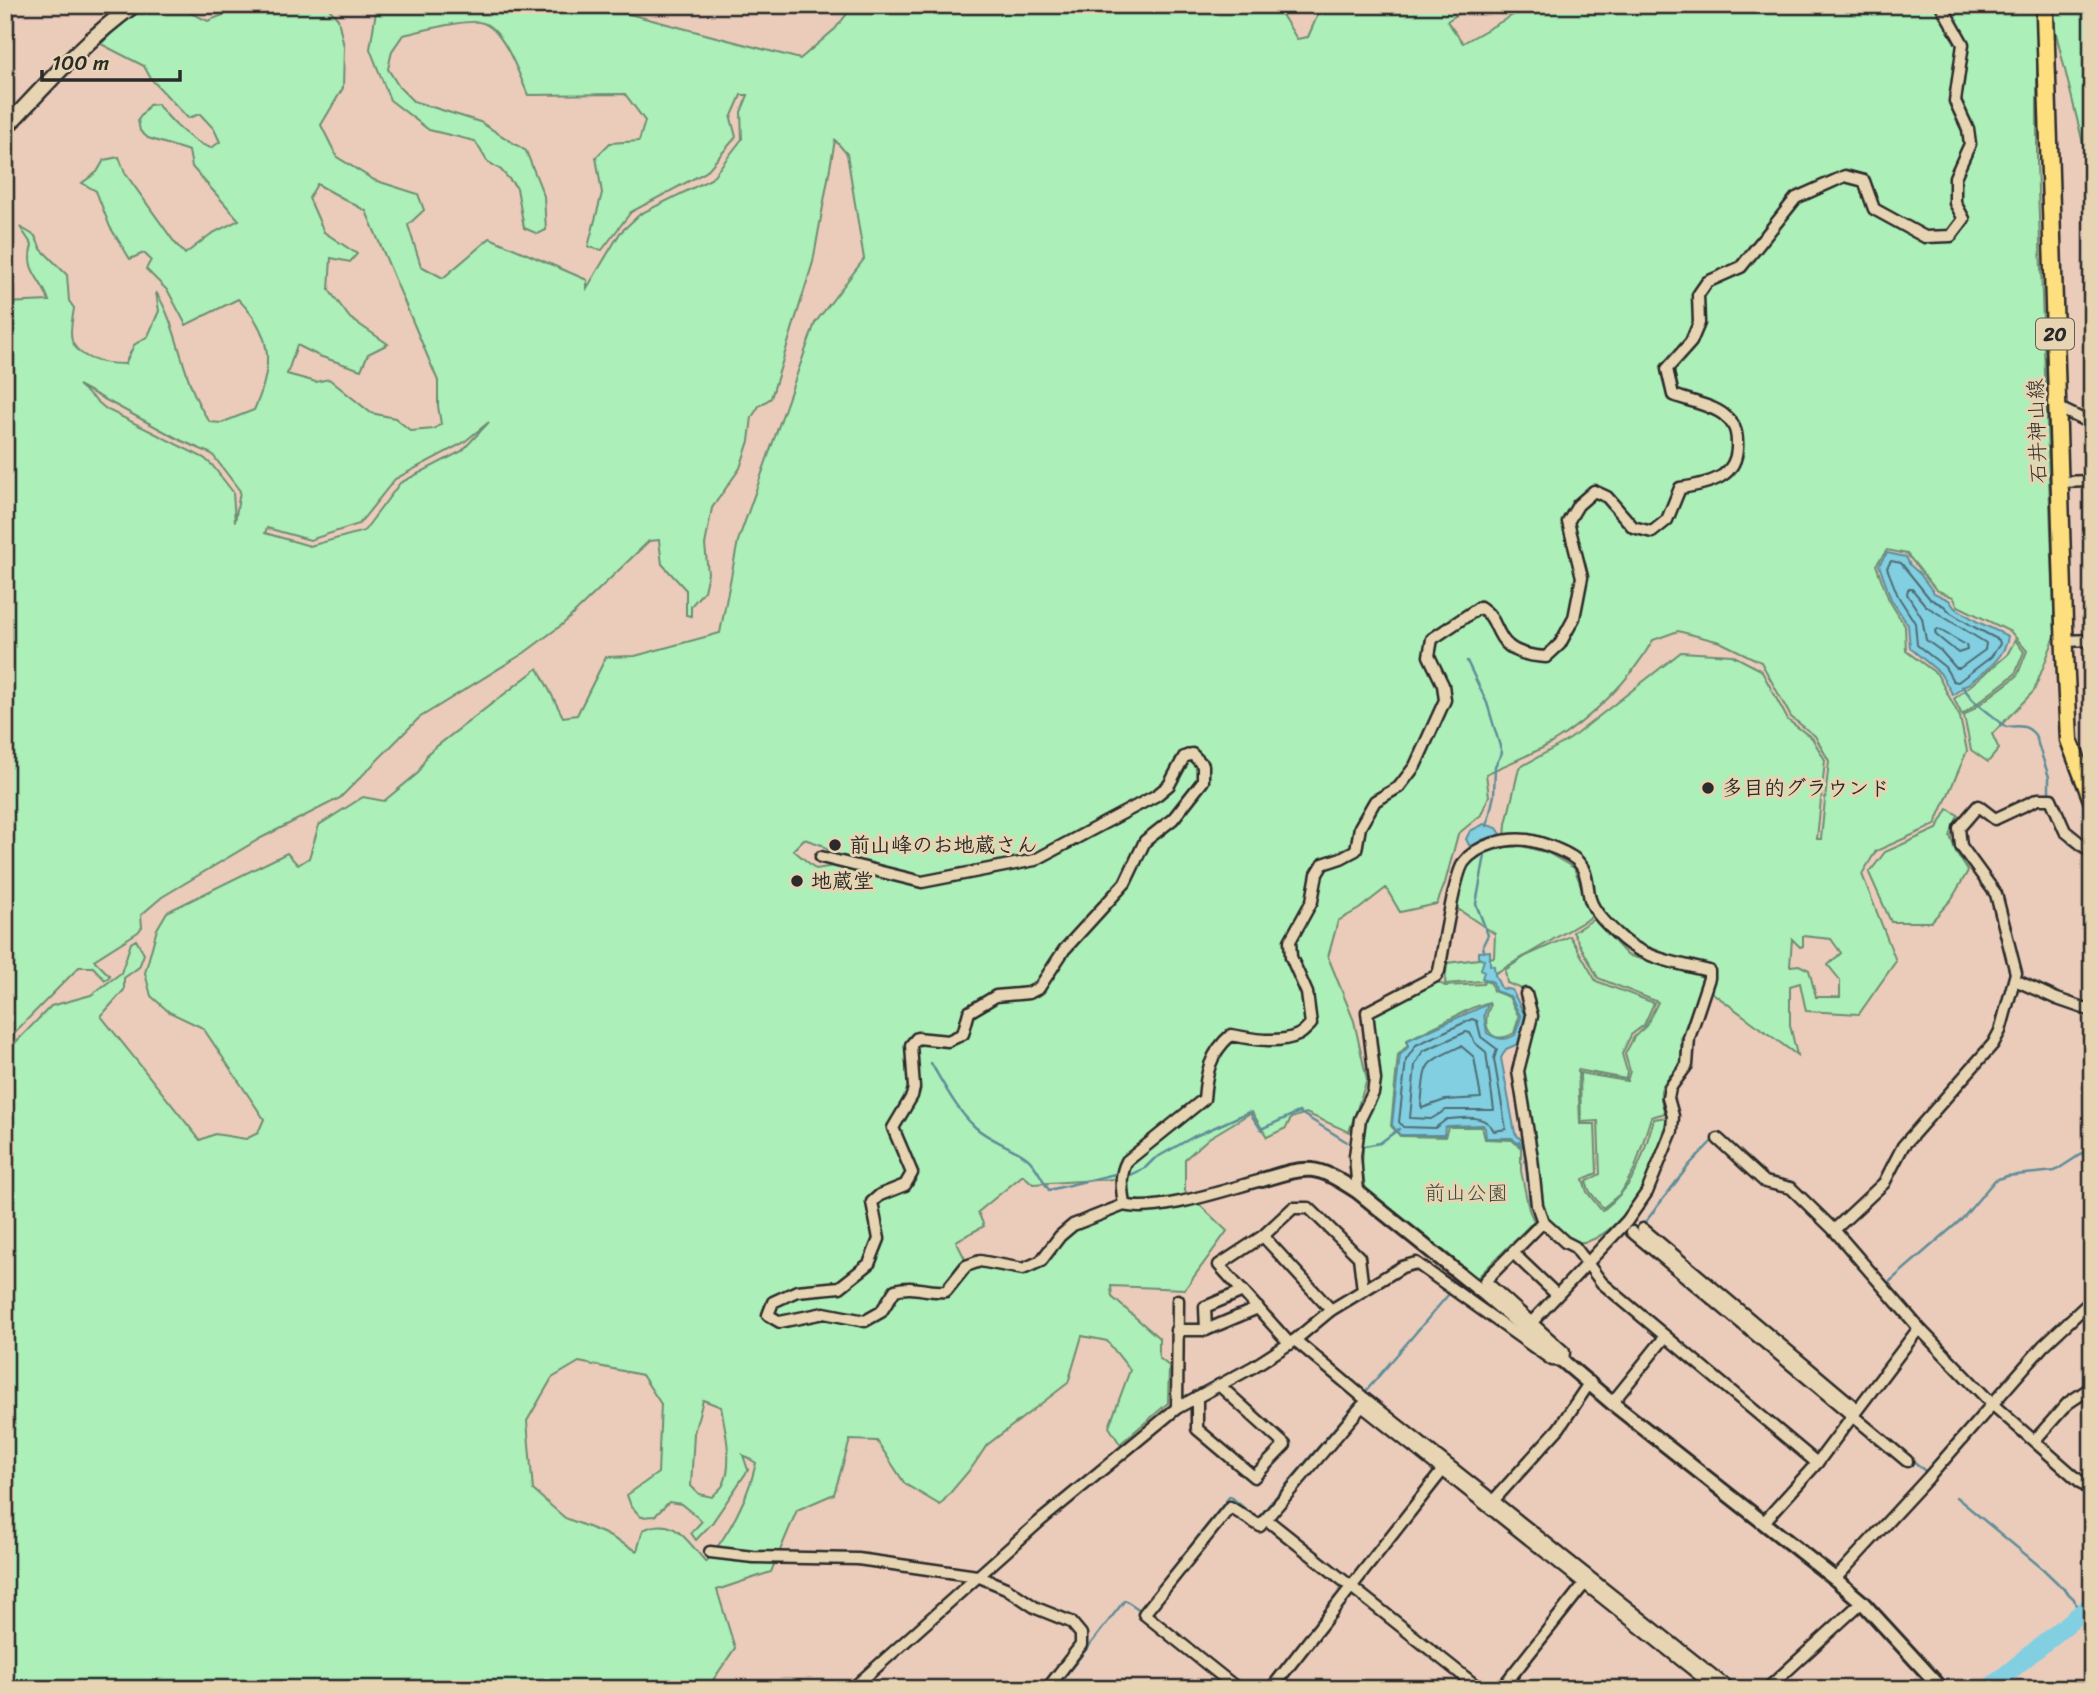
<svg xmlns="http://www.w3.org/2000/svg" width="2097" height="1694" font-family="Sriracha,'Klee One',sans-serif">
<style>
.green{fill:#acefb8;stroke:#6c8d72;stroke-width:2;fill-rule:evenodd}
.water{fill:#82cfe1;stroke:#5f8d98;stroke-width:2}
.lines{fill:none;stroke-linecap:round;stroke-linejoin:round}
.shore{stroke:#4e6d74;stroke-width:2}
.stream{stroke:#5f8d98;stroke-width:2.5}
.river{stroke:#82cfe1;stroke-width:18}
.minor-casing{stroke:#2b2b2b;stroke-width:15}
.tertiary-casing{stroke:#2b2b2b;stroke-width:18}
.secondary-casing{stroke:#2b2b2b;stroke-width:19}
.primary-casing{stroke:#2b2b2b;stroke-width:21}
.minor{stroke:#e7d4b2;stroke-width:10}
.tertiary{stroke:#e7d4b2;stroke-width:12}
.secondary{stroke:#e7d4b2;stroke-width:14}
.primary{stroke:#fddf80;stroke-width:16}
.poi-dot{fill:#2b2b2b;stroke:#e7d4b2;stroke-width:2.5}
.labels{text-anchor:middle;stroke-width:6;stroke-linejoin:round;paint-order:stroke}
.shield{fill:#e7d4b2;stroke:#635e54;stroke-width:2}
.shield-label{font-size:19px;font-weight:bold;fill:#2b2b2b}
.street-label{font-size:21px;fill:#2b2b2b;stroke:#e7d4b2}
.poi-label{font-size:21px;font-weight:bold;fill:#2b2b2b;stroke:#e7d4b2;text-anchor:start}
.park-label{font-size:21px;fill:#3e4840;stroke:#e7d4b2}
</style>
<rect width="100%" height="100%" fill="#ebccbb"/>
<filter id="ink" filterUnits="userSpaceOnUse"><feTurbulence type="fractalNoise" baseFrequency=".0143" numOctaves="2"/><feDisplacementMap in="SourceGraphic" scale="14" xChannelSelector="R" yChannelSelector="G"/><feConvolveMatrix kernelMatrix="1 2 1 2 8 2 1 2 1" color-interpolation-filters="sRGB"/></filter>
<g filter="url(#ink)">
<g class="green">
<path d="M147,5H173L208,21L248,5H326L338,19L344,47L343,88L321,125L337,157L374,180L418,194L424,210L408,225L421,266L443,278L490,238L587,280V288L620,233L640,214L711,179L742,139L741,112L748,95H741L731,118L736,137L706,172L631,212L602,250L588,247L602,193L596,157L610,143L639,141L645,121L625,94L528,95C520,77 504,30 483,23C468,18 421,31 403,35L392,51L388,69L399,87L413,101L480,122L526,151L544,196L546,230L538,234L524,228L517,188L501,170L487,161L475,141L429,130L390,100L370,49L376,11L370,5H595L800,59L835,29L854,5H1136L1149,10L1166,5H1276L1297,39L1308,37L1322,5H1473L1447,21L1463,43L1531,5H2092V180L2052,17L2037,15V164L2055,636L2034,691L1992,734L1999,749L1988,762L1971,750L1964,716L2017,676L2027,651L2011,632L1958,606L1953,597L1936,590L1907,554L1887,550L1876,565L1889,600L1905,626L1906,651L1937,674L1960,717L1967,751L1935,825L1876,851L1862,874L1896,961L1859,1014L1806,1011L1800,983L1790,986V1025L1797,1055L1710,991L1714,974L1710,966L1681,960L1627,938L1599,909L1594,899L1589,869L1584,861L1572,851L1526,834L1505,838L1506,824L1519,768L1570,739L1681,652L1732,655L1761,670L1788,720L1812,738L1825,760L1817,839H1821L1829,761L1815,736L1791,717L1761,662L1720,642L1678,631L1653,640C1630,681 1591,719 1550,744C1530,755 1507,764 1486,774L1489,796L1481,815L1458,834L1445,883L1437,904L1400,912L1386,888L1359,909L1338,921L1328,957L1354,1021L1367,1080L1349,1132L1306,1113L1291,1118L1286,1128L1267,1137L1252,1112L1209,1138L1185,1159V1191L1227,1231L1185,1289L1111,1286L1112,1297L1159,1338V1358L1169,1366L1168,1403L1120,1444L1109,1427L1130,1370L1107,1341L1082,1336L1068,1383L987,1445L973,1466L940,1505L905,1484L877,1441L850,1440L834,1494L797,1510L771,1572L717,1590L735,1648L711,1683L720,1689H5V1056L10,1048L51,1006L91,995L121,973L131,943L136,940L144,954L139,967L124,978V990L101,1016L200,1140L215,1134L246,1139L258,1133L264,1119L203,1028L169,1012L151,996L145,973L157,929L167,912L287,853L298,865L309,858L319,825L363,797L384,801L418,773L428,753L538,668L563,717L577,715L606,657L635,656L720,633L738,541L815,323L864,259L847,154L835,140L813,262L771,398L759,406L752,417L749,441L740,468L712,508L705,545L708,573L704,591L691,606V616L686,615V590L662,564L659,540L649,541L563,624L524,653L419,718L340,798L261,838L162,897L141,915L142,927L138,932L94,960L110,976L105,980L93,967H79L5,1042V303L49,301C42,278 24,272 32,245L20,227L35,236L41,249L67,275L69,301L74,308C73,317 69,331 72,341C80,361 107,364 125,364L134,345L148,336L159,311L156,292C181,332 182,385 210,422L221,423L254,410C274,366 273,334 238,299L186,325L168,291L146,269L151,260L144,253L130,259L110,227L96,191L82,183L97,172L104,160L119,157L125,173L175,243L185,254L211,234L239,220L192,167L189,151L148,138L140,131L138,120L149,105L157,104C172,122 189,141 211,148L220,142L214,129L200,114L188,118L151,79L144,66L101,44L115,29ZM317,184L366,211L438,381V406L441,424L434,429L411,431L395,418L371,413L329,379L316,382L287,374L297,345L319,356L361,370L368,354L388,344L350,318L329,290L331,258L350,262L357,254L324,232L309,198ZM78,385L182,441L212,454L240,491L235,522L233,492L212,465L204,458L106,409ZM489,422L462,451L400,483L364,531L310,546L265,533L267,528L310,540L359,524L395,479L463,443ZM804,839L822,845L835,856V866L816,869L793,850ZM1803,936L1831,939L1841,953L1828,965L1840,980V997H1816L1809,970L1799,965L1790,966L1792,939L1800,947L1803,946ZM1023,1175L1033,1184L1113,1179L1124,1182L1127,1209L1075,1229L1021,1272L980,1265L970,1269L956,1241L984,1226L978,1212ZM579,1362L642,1375L661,1404L658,1473L627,1495L631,1506L641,1517L655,1516L669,1502L681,1504L702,1521L691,1533L696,1540L712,1523L748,1470L743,1455L756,1463C748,1500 729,1533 706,1562C686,1540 675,1515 643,1530L637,1551L603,1533L565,1518L533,1490L527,1421L552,1378ZM703,1400L721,1407C725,1428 734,1465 723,1485C721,1489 715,1493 712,1497L699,1494L691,1486L694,1433Z"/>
<polygon points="2015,640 2024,652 2015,674 1962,715 1954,699 2007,655"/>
<polygon points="1948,809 1958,815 1950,836 1956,852 1968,871 1951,900 1931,922 1891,922 1869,873 1885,852 1937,829"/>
<path d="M1522,846L1548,853L1574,868L1593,916L1482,981L1445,984L1447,963L1494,957L1495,934L1455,907C1459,897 1463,872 1469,863C1481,848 1505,847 1522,846Z"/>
<path d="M1594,919L1627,955L1704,977L1681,1039V1064C1663,1084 1655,1086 1665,1113L1651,1117L1635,1168L1621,1193L1603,1208L1590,1192L1586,1182L1600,1174L1598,1121L1581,1122L1580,1073L1627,1081L1630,1071L1625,1054L1634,1037L1646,1026L1658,1002L1598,978L1573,932Z"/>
<path d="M1570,936L1596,981L1654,1003L1644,1025L1631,1035L1622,1054L1627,1071L1626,1079L1578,1070L1580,1124H1595L1597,1173L1583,1179L1587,1192L1602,1211C1638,1183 1641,1160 1654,1119L1667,1117C1663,1140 1656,1163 1645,1184C1621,1227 1571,1278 1542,1207L1523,1066L1536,1014L1527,991L1507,983L1505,970L1526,956Z"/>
<path d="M1436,981L1445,986L1483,984L1485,981L1491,983L1493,991L1509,997L1519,1017L1514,1033C1491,1047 1480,1026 1490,1006L1489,1002L1472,1008L1407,1040V1046L1398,1055L1391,1126L1400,1136L1445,1137L1448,1127H1482L1485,1139L1512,1140L1521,1148V1171L1529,1210L1534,1221L1477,1278L1366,1191L1362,1170L1364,1120L1378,1090L1380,1077L1372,1018L1377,1011Z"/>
</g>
<g class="water">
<path d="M1887,553L1906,557L1910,565L1920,574L1934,593L1949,600L1954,607L1978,622L2008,636C2006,662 1972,679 1953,695L1940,673L1910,648L1908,625L1891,599L1879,565Z"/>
<polygon points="1484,824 1497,828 1501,834 1497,838 1484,839 1474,846 1469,845 1466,839 1470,831"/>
<path d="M1490,951V965L1494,966L1495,975L1501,988L1512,990L1525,1016L1518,1044L1506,1049L1501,1058L1515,1133L1523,1142L1520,1146L1512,1138H1486L1485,1128L1483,1125L1448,1126L1445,1127L1444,1135H1400L1392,1125L1400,1055L1408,1047V1040L1488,1004L1484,1015L1487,1033C1498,1040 1505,1041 1515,1035L1521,1017L1510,996L1495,991L1493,982L1482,978L1484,972L1481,969L1484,960L1478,957V952Z"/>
</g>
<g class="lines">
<g class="shore">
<polygon points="1891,561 1901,563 1930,599 1944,606 1951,613 1974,627 1999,640 2000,644 1991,657 1958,682 1953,681 1945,667 1917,645 1915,623 1898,596 1887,568"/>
<polygon points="1908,589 1912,589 1926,606 1986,643 1985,650 1960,668 1956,668 1941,651 1926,640 1922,618 1907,594"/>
<polygon points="1938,629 1966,645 1967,650 1958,653 1936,635 1935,631"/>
<path d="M1472,1019L1477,1021L1481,1037L1497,1049L1494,1059L1506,1129L1494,1131C1485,1113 1465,1118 1447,1119L1435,1128L1403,1127L1399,1122L1406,1060L1416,1045Z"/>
<polygon points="1466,1032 1470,1033 1475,1043 1486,1052 1494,1110 1446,1110 1431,1119 1410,1118 1415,1065 1423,1051"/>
<path d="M1461,1046L1474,1057L1481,1098L1445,1100L1422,1108L1421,1105C1426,1061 1421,1065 1461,1046Z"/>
</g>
<g class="stream">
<polyline points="1467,661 1487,703 1502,753 1495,766 1494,795 1487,826"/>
<path d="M1962,686L1973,700L2006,727C2018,726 2027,724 2035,735L2049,777V792"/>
<polyline points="2063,835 2070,844 2092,859"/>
<polyline points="1484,952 1483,945 1488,935 1476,904 1485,855"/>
<path d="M931,1063C944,1085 956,1109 975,1127C989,1140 1011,1146 1027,1158C1038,1167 1041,1179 1049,1190L1115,1174"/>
<polyline points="1365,1146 1380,1143 1399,1129"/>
<polyline points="1126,1177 1145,1168 1154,1159 1193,1137 1249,1112 1261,1129 1299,1112 1347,1142"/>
<polyline points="1643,1225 1690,1164 1712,1141"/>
<polyline points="1479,1279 1537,1220 1530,1203 1524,1148 1519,1142"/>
<polyline points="1888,1283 1962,1219 1995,1180 2007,1176 2055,1171 2092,1147"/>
<polyline points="1462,1288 1463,1287"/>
<polyline points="1366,1391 1448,1295"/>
<polyline points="1910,1458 1925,1471"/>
<polyline points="1956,1497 2043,1569 2074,1599 2079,1615"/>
<polyline points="1055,1689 1125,1600 1140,1610 1230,1496 1257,1519 1356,1403"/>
</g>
<polyline class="river" points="1988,1689 2092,1604"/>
<defs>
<g id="minor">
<polyline points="2057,407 2092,424"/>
<polyline points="2059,482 2092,481"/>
<polyline points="2064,641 2092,640"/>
<path d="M821,857L922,882L1020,863L1035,860L1157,795L1169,785L1184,757L1192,754L1203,765V781L1173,819L1145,841L1125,883L1064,950L1039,988L1029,993L996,996L969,1012L963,1034L948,1041L917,1038L911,1045L914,1088L912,1096L893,1128L912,1173L905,1185L880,1195L872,1202L879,1239L869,1264L840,1287L797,1291L773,1302L768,1315L780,1322L824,1313L865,1321L881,1312L895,1290C916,1284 924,1293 946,1291L966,1266L980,1261L1023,1269L1041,1261L1060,1236L1073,1225L1124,1205"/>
<polyline points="2015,980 2057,999 2092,1011"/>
<polyline points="1526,994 1532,1016 1518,1071 1532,1158 1537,1205 1543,1222 1565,1242 1575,1247 1602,1283 1817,1463"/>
<polyline points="1718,1139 1765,1182 1791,1188 1834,1230 1919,1328 1992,1404 2092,1492"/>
<path d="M1262,1180C1228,1189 1156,1214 1124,1205C1122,1189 1119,1176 1127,1161L1204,1099C1206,1073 1210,1053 1231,1035C1251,1039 1279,1044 1298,1035C1303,1033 1307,1027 1311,1024L1307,993L1291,957L1290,941L1312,901L1317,874L1323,864L1341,858L1356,850L1360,827L1375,801L1399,787L1415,766L1445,700L1443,685L1429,656L1432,639L1480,607C1495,617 1493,624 1502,638C1511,653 1530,656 1546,657L1560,644L1574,618L1582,577L1568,522L1578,505L1594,491L1607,497L1633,527L1652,532L1667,520L1680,488C1708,484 1739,478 1737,443C1737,431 1734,423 1724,415C1714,406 1686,400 1673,395L1667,369L1691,342L1699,323L1698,295L1707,282L1741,267L1796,198L1845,176L1864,181L1874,209L1925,237L1951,236L1964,219L1955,203V177L1970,144L1968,129L1955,101L1963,44L1941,5"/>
<path d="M1358,1192L1355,1156L1360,1119L1373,1093L1375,1080L1367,1012L1436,976L1439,971C1443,951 1454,875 1464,862C1478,844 1506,838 1527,840C1540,842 1573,853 1580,864C1588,873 1587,888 1590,899C1595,915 1612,929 1624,940C1646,959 1682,964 1709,971V978L1689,1038L1687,1065L1670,1088L1668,1098L1673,1116L1672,1131L1647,1192L1627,1221L1532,1322"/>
<polyline points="1643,1229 1857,1409"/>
<polyline points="1834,1230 1884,1183 1903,1146 1993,1044 2000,1031 2016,973 1996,894 1961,846 1959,828 1978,806 1995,819 2038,799 2051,799 2065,831 2092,853"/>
<polyline points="1632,1232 1907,1461"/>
<polyline points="1263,1236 1331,1310"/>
<polyline points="1513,1253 1556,1294"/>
<polyline points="1176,1330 1206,1330 1258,1308"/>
<polyline points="1206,1330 1205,1307 1243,1291"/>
<polyline points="1295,1340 1364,1398 1730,1689"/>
<polyline points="1290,1344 1219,1265 1263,1236 1293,1208 1309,1208 1359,1257 1363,1290"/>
<polyline points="1197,1397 1197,1429 1254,1477 1285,1445 1219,1385"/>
<polyline points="1612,1403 1665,1337"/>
<polyline points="1177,1408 1178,1300"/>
<polyline points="2035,1440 2068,1403 2092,1387"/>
<polyline points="1493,1501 1559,1428 1590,1382"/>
<polyline points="1266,1519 1480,1689"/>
<polyline points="1764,1522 1817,1463 1919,1328"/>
<polyline points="710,1552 753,1557 858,1559 977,1576 1006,1588 1036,1608 1071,1622 1081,1634 1081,1645 1047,1689"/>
<polyline points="1835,1579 1928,1478 2043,1346 2092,1300"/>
<polyline points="852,1689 1040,1521 1177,1408 1253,1367 1295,1340 1331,1310 1402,1267 1416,1263 1419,1265 1552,1360 1563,1361 1564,1352 1485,1281 1543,1222"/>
<polyline points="1238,1689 1144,1614 1230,1507 1260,1526 1362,1406 1717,1689"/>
<polyline points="1271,1689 1446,1466"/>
<polyline points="1501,1689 1585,1583"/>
<polyline points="1767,1689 1862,1602"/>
</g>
<path id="tertiary" d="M1262,1180C1310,1165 1315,1164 1358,1192L1482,1292L1612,1403L1835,1579L1862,1602L1942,1689"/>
<path id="secondary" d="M5,128C46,85 85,40 134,5"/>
<polyline id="primary" points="2045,15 2065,654 2069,740 2092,800"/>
</defs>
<use href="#minor" class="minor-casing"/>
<use href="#tertiary" class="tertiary-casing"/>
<use href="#secondary" class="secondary-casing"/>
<use href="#primary" class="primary-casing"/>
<use href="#minor" class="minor"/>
<use href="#tertiary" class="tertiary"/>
<use href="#secondary" class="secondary"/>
<use href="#primary" class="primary"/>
</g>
</g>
<g class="poi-dot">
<circle cx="1708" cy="788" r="7"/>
<circle cx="835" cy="845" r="7"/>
<circle cx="797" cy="881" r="7"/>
</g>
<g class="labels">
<rect class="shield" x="2036" y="318.5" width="38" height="31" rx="5"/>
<g class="shield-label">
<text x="2055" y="341">20</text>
</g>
<g class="street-label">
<text transform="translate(2037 431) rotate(-92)" y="7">石井神山線</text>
</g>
<g class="poi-label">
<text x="1722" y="795">多目的グラウンド</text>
<text x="849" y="852">前山峰のお地蔵さん</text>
<text x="811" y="888">地蔵堂</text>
</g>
<g class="park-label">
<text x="1466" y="1200">前山公園</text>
</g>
</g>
<rect width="2097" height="1694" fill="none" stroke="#e7d4b2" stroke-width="28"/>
<rect x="14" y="14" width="2069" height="1666" fill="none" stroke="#2b2b2b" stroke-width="2.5" filter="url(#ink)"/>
<path d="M42 70v10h138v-10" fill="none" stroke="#2b2b2b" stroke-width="3.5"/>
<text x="52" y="70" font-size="21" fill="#2b2b2b" stroke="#e7d4b2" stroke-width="5" paint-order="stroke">100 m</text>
</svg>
